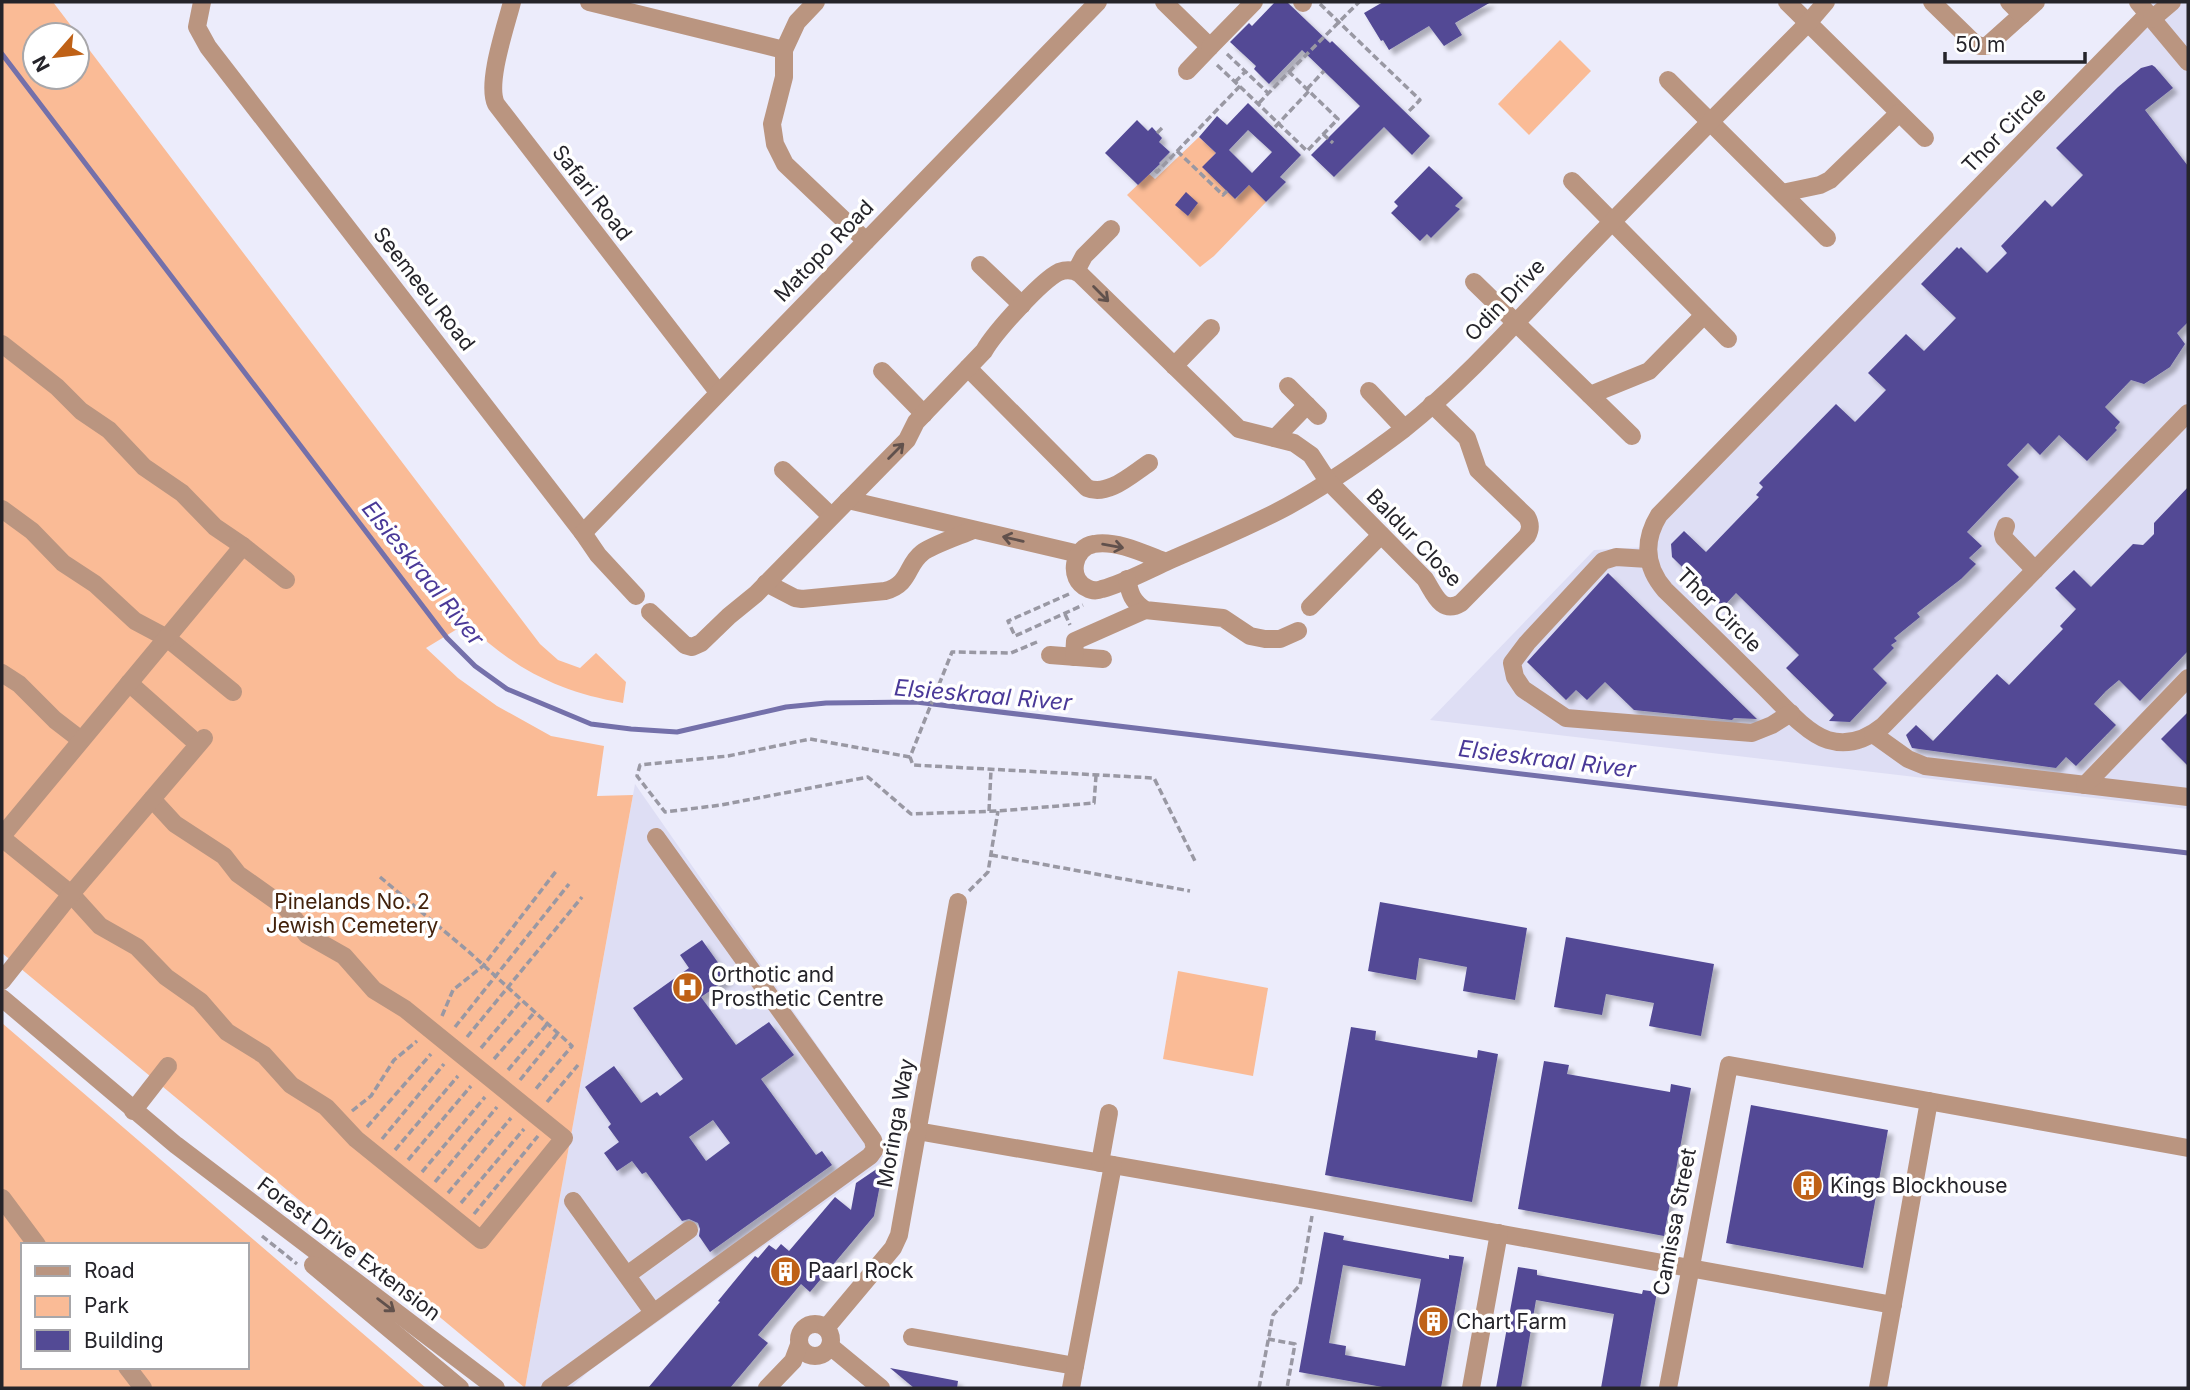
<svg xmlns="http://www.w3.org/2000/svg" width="2190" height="1390" font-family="Inter,sans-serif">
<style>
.built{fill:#dedef4}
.green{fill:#fabb96;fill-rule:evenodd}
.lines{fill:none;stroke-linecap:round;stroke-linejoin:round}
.stream{stroke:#7470aa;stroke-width:5}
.building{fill:#534a95;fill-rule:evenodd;filter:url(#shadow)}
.path{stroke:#9998a3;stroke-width:3.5;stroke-dasharray:7 3.5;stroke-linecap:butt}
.minor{stroke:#ba9580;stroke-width:18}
.oneway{stroke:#61514c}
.labels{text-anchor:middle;stroke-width:7;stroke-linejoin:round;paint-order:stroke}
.street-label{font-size:21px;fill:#25242a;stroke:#fff}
.park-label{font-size:21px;fill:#42220c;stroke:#fff}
.poi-label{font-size:21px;fill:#25242a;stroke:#fff;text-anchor:start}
.water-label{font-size:23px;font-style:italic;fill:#4a3998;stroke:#fff}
</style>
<defs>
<filter id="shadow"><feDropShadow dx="5" dy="5" stdDeviation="2" flood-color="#0004"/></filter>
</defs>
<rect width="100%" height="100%" fill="#ececfb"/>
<g class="built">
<polygon points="2138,2 2188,2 2188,809 1430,720 1594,550 1647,547 1649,536 2148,15"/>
<polygon points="635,784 893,1154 589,1371 571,1388 525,1388"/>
</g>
<g class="green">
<path d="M2,2H53L540,644L558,660L580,668L596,653L626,682L623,703C559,692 513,669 467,623L426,648L458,678L497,706L551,736L604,746L597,796L633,795L525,1388L2,953ZM35,35H77V77H35Z"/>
<polygon points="1560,40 1591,71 1529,135 1498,104"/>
<polygon points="1199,137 1216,153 1203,167 1236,199 1249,185 1266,202 1214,256 1200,267 1127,195 1149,174 1155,179"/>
<polygon points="1178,971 1268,988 1253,1076 1163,1059"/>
<path d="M2,1023L426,1388H2ZM23,1245H247V1367H23Z"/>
</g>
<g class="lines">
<polyline class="stream" points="2,54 447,638 475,666 507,689 591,724 631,729 677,732 786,707 826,703 916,702 2188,853"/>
</g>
<g class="building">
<polygon points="1275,2 1287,2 1330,43 1332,41 1430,136 1412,155 1384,127 1334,177 1311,155 1360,106 1302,50 1269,84 1254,69 1256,66 1230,42 1249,23 1252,26"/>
<polygon points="1383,2 1491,2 1455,23 1462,35 1444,46 1429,26 1389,50 1383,40 1381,41 1364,13"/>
<polygon points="2152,65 2155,67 2173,88 2145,110 2188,166 2188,322 2177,333 2185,344 2170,367 2144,384 2131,380 2105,407 2120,422 2115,428 2117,430 2087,461 2059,435 2040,455 2028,443 2007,465 2019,477 1967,532 1982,546 1969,558 1976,564 1961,579 1917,613 1920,617 1894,638 1897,641 1891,645 1894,648 1873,669 1887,683 1850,722 1829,721 1834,715 1786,668 1799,655 1736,593 1723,607 1672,557 1671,544 1684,531 1706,552 1759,497 1756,495 1763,487 1759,483 1836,404 1855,422 1886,390 1868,373 1906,334 1924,351 1956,318 1921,284 1957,247 1959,249 1961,247 1987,273 2007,253 2001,246 2045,200 2052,207 2083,175 2056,148 2118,87 2141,68"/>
<path d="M1248,103L1301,155L1280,177L1286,182L1266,202L1249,185L1235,199L1202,167L1216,153L1199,137L1217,116L1227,125ZM1248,130L1272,152L1252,173L1229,150Z"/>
<polygon points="1137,120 1148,131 1152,127 1162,138 1159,142 1170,152 1159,163 1160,164 1138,185 1105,153"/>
<polygon points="1429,166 1463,198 1455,206 1460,209 1431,238 1427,234 1420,241 1391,213 1398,206 1394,202"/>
<polygon points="1186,192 1198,203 1188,216 1175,205"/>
<polygon points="2188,487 2188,651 2140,701 2119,680 2106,691 2094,704 2116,725 2076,766 2066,757 2056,768 1912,748 1906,735 1916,725 1933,741 1997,674 2009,685 2063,629 2060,626 2076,609 2055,588 2074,570 2091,587 2133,544 2143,545 2154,534 2154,523"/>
<polygon points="1608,573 1757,719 1734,718 1732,720 1634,710 1605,682 1587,700 1576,690 1566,700 1527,662"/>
<polygon points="2188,712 2188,766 2161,739"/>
<polygon points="1380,902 1527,928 1515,1000 1463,991 1467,967 1419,958 1416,980 1368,971"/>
<polygon points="1566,937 1714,964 1701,1036 1649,1026 1654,1003 1606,994 1602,1015 1554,1007"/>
<path d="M702,940L729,978L701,997L736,1045L769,1022L794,1055L761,1079L816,1155L822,1151L832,1165L710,1252L699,1236L700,1229L698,1223L689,1219L682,1221L646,1172L642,1174L632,1161L617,1171L604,1153L619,1142L608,1127L611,1124L585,1087L614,1066L641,1103L657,1092L660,1096L683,1079L633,1008L689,968L680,955ZM713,1120L730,1143L706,1161L689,1137Z"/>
<polygon points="1351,1027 1376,1031 1375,1040 1477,1058 1478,1050 1498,1054 1472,1202 1325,1175"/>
<polygon points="1544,1061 1569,1065 1567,1074 1670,1092 1671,1084 1691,1088 1664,1236 1518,1209"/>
<polygon points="1751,1105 1888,1130 1863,1268 1726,1243"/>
<polygon points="884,1164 874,1216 810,1292 801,1284 758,1335 768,1343 730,1388 648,1388 720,1302 718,1301 755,1256 758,1258 769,1245 776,1250 781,1244 789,1251 835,1197 851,1210 856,1183"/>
<path d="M1324,1232L1344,1236L1343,1240L1449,1259V1255L1464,1257L1441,1388H1388L1299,1372ZM1343,1265L1421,1279L1405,1366L1345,1355L1346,1346L1329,1343Z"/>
<polygon points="1518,1267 1537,1270 1537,1275 1642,1294 1643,1290 1657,1292 1640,1388 1601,1388 1614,1314 1536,1300 1521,1388 1496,1388"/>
<polygon points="890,1368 958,1381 957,1388 914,1388"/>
</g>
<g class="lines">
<g class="path">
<polyline points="1320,4 1420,100 1409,111"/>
<polyline points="1227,54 1268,93"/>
<path d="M1217,65C1247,93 1277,122 1307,151L1338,119L1289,72L1258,104"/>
<polyline points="1289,72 1359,2"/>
<polyline points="1235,82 1246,71"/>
<polyline points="1307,89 1324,71"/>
<polyline points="1275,127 1309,91"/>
<polyline points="1157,133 1163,127"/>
<polyline points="1323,134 1333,143"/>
<polyline points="1177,151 1223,195 1227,191"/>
<polyline points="1155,170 1157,172 1240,86"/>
<polyline points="1069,594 1008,621 1015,636 1083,605"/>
<polyline points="1065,614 1070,625"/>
<polyline points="1037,642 1011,653 952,652 910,757 913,765 1154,778 1196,863"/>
<polyline points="910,757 810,739 728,756 640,765 637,776 665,812 721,805 868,777 911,814 998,811 1094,803 1096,776"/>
<polyline points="989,811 991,770"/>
<polyline points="991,855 1190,891"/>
<polyline points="380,877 468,951 572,1046 534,1091"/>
<polyline points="969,891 988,872 998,811"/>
<polyline points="442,1016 453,990 483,966 557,870"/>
<polyline points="455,1027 569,884"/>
<polyline points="467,1037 582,897"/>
<polyline points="481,1048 521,1001"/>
<polyline points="494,1059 535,1012"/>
<polyline points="508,1070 548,1023"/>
<polyline points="520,1080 558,1033"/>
<polyline points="547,1102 578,1065"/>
<polyline points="352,1111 371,1096 394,1060 417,1041"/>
<polyline points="367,1127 431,1054"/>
<polyline points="382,1139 444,1064"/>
<polyline points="395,1150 458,1076"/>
<polyline points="408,1160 471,1086"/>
<polyline points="422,1172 485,1097"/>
<polyline points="435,1182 497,1107"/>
<polyline points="448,1193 511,1118"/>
<polyline points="461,1203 524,1129"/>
<polyline points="474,1214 538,1136"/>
<polyline points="262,1236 297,1264"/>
<polyline points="1268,1339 1295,1344 1287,1388"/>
<polyline points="1259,1388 1273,1315 1300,1285 1312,1216"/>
</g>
<g class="minor">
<polyline points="202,2 197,27 208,47 583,533 598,555 636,596"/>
<path d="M512,2C506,26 486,83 496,104L718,392"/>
<polyline points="589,2 784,50"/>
<polyline points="816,2 797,22 784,50 784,77 772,124 775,144 785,164 866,241"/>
<polyline points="1164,2 1210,47 1187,71"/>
<polyline points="1302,2 1303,3"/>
<polyline points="1787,2 1925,138"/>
<polyline points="1932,2 1974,43 1980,46 1987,46 2036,2"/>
<polyline points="2009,2 2022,15"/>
<polyline points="2138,2 2188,62"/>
<path d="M2148,14L1659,515C1643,541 1645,567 1665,590C1697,621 1730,653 1762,685C1779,701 1805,733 1828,740C1848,746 1867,739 1883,726L2188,413"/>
<polyline points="2152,19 2172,2"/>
<polyline points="1210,47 1254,2"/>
<polyline points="1668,80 1827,238"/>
<polyline points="1572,181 1728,339"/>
<polyline points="1782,193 1820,185 1830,180 1899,113"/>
<polyline points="980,265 1022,305"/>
<polyline points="1076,271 1084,256 1111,229"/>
<polyline points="1474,282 1632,436"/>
<polyline points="2,344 57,387 81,411 109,430 144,467 182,493 215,527 243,546 286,580"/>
<polyline points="1174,366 1211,328"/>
<path d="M968,368L1087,488C1108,497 1132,474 1149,463"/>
<polyline points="882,371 924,414"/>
<polyline points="1288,386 1318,416"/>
<polyline points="1369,391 1404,428"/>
<polyline points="1590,395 1649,371 1704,315"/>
<polyline points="1275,438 1307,405"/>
<polyline points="783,470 831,516"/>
<polyline points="848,500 1079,554"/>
<polyline points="2,509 32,531 63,563 95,584 135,621 167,638 233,692"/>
<polyline points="2006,526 2003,534 2004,538 2035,570"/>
<polyline points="583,533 1098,2"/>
<polyline points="1648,559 1616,557 1603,561 1527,643 1512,663 1515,677 1523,689 1566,718 1752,733 1772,725 1791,713"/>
<path d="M1166,562C1145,554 1117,540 1094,544C1073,547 1067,579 1087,588C1092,591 1097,591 1102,589C1124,583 1146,571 1166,562C1207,544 1249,527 1288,506C1328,484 1367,457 1404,429C1469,377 1525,312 1583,252C1657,175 1733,99 1808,23L1826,2"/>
<path d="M1127,579C1130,594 1132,601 1145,610L1223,618L1250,636L1265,639H1280L1298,631"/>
<path d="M766,583L795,598L802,599L885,591C911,584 906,565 922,553C930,546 962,535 973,530"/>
<polyline points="1310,607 1381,535"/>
<path d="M650,612L685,645L692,647L701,643L729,616L756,594L907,440L916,422L984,351C995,332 1041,281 1059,272C1067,269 1074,270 1080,274L1239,429L1294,443L1311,455L1328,481L1425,579C1434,593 1441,615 1461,603L1527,536C1531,529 1531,524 1527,517L1478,470L1467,438L1432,404"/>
<polyline points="1050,655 1103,659"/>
<polyline points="1074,657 1075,641 1145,610"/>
<polyline points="2,673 19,684 55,720 81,740"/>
<polyline points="129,683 191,738"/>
<polyline points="1873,734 1908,759 1925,766 2188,797"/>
<polyline points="2085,785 2188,678"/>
<polyline points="2,836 243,546"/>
<polyline points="2,838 71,894 100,926 137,947 166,977 200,1001 227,1032 264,1055 291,1085 326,1107 356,1139 481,1240 564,1138 405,1009 374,990 344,956 307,935 286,908 238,874 224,856 175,824 152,799"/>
<polyline points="2,981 71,894 204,738"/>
<polyline points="2,998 176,1145 496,1388"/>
<polyline points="133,1111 168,1066"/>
<polyline points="917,1131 1315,1200 1893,1305"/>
<polyline points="1100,1163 1109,1113"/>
<polyline points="2,1198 37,1245"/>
<polyline points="573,1201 653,1312"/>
<polyline points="313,1265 460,1388"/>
<polyline points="627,1275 689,1230"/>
<circle cx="815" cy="1340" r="16"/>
<polyline points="826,1328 893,1248 899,1235 958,902"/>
<polyline points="912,1337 1075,1366 1071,1388"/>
<polyline points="830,1346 881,1388"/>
<polyline points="1075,1366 1113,1165"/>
<polyline points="127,1367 143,1388"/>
<polyline points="550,1388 870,1156 875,1149 873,1140 656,837"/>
<polyline points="767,1388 793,1361 799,1345"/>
<polyline points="1471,1388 1499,1233"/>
<polyline points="1668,1388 1729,1065 2188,1148"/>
<polyline points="1878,1388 1929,1101"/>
</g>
</g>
<defs><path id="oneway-shaft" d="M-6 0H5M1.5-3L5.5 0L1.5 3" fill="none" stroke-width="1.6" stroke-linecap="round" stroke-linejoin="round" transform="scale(1.75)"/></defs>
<g class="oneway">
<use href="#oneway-shaft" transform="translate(1101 294) rotate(45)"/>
<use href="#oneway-shaft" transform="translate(896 451) rotate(-45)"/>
<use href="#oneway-shaft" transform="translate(1013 539) rotate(-167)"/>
<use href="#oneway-shaft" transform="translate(1113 546) rotate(10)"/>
<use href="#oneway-shaft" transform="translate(386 1305) rotate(37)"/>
</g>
<defs>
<symbol id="hospital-disc" viewBox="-11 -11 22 22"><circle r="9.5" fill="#bf6116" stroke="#fff"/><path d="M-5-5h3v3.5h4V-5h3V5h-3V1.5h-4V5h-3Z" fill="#fff"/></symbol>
<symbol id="building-disc" viewBox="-11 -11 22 22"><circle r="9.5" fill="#bf6116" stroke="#fff"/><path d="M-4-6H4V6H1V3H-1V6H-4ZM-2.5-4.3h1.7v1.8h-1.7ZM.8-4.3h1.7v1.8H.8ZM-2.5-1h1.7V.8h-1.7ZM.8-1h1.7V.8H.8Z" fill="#fff"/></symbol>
</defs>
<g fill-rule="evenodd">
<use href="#hospital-disc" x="670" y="970" width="35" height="35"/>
<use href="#building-disc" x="1790" y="1168" width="35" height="35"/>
<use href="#building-disc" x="768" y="1254" width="35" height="35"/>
<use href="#building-disc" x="1416" y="1304" width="35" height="35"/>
</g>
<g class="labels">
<g class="street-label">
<text transform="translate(2004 130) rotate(-46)" y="7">Thor Circle</text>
<text transform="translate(592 193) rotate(52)" y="7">Safari Road</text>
<text transform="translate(824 251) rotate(-46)" y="7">Matopo Road</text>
<text transform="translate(424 289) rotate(52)" y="7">Seemeeu Road</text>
<text transform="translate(1505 300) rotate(-46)" y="7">Odin Drive</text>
<text transform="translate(1414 538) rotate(46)" y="7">Baldur Close</text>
<text transform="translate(1719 610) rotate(45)" y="7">Thor Circle</text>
<text transform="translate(896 1123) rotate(-80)" y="7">Moringa Way</text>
<text transform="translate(1675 1222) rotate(-79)" y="7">Camissa Street</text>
<text transform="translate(349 1249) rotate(37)" y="7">Forest Drive Extension</text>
</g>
<g class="park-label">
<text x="352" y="909">Pinelands No. 2<tspan x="352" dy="24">Jewish Cemetery</tspan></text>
</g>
<g class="poi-label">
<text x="711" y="982">Orthotic and<tspan x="711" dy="24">Prosthetic Centre</tspan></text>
<text x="1830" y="1193">Kings Blockhouse</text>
<text x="808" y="1278">Paarl Rock</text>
<text x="1456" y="1329">Chart Farm</text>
</g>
<g class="water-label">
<text transform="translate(423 573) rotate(51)" y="8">Elsieskraal River</text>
<text transform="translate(983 695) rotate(5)" y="8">Elsieskraal River</text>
<text transform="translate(1547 759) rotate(7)" y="8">Elsieskraal River</text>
</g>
</g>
<rect width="2190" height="1390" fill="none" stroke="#25242a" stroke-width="7"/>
<rect x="21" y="1243" width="228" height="126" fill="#ffffff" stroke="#a8a7aa" stroke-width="2"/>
<rect x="35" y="1266" width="35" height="10" fill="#ba9580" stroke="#a8a7aa" stroke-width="2"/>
<text x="84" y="1278" font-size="21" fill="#25242a">Road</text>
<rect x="35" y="1296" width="35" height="21" fill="#fabb96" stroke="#a8a7aa" stroke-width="2"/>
<text x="84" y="1313" font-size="21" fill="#25242a">Park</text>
<rect x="35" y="1330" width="35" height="21" fill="#534a95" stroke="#a8a7aa" stroke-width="2"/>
<text x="84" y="1348" font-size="21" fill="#25242a">Building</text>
<g transform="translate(56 56) rotate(242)"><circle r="33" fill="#ffffff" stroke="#a8a7aa" stroke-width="2"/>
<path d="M0-5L12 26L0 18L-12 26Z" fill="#bf6116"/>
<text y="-10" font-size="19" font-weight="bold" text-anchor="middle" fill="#25242a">N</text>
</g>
<path d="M1945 52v10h140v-10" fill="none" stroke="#25242a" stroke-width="3.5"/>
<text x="1955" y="52" font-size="21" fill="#25242a" stroke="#ffffff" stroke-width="5" paint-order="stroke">50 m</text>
</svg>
